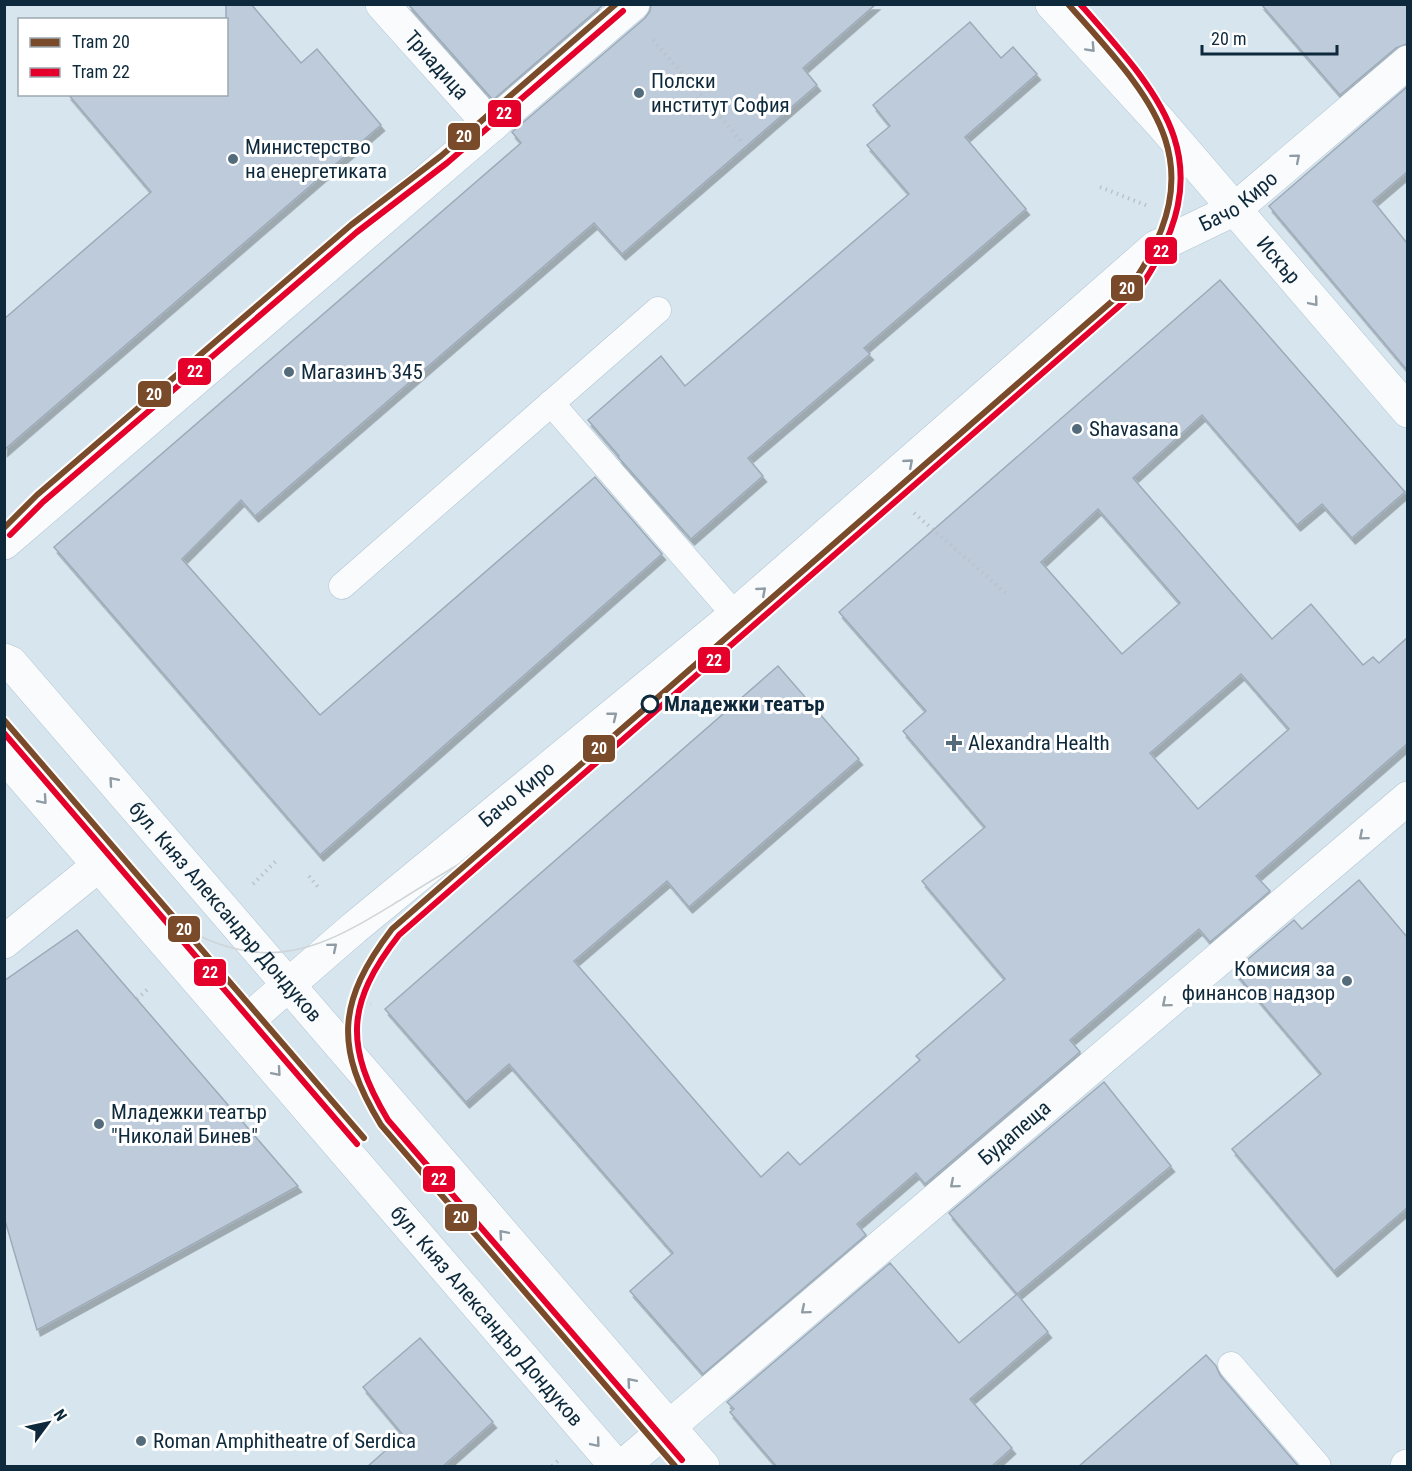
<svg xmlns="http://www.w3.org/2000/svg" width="1412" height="1471" font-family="'Roboto Condensed',sans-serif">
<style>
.building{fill:#becbdb;stroke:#9dabb9;stroke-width:1.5;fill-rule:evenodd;filter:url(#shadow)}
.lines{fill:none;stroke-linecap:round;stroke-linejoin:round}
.lane-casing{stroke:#b1c5d3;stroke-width:27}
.street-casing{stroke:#b1c5d3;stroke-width:34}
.primary-casing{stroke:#b1c5d3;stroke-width:34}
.path{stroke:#bac3c9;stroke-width:4;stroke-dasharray:1.5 4.5;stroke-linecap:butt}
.lane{stroke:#f9fbfc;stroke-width:26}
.street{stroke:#f9fbfc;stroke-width:33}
.primary{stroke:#f9fbfc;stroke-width:33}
.tram{stroke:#cfd5d8;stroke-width:1.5}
.tram-1-casing{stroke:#fff;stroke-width:10}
.tram-2-casing{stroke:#fff;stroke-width:10}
.tram-1{stroke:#7a4b2a;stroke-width:6}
.tram-2{stroke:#e4002b;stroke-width:6}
.oneway{stroke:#8f9ca5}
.poi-dot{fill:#536b7a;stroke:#fff;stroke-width:2}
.stop-dot{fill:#fff;stroke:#0d293b;stroke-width:3}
.labels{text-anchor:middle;stroke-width:6;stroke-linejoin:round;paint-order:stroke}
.street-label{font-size:21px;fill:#0d293b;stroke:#fff}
.poi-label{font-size:21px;fill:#0d293b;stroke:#fff;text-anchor:start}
.stop-label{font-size:21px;font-weight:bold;fill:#0d293b;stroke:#fff;text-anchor:start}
.line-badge{stroke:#fff;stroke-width:2}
.badge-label{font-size:16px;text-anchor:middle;font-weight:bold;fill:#fff}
</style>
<defs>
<filter id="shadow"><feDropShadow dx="3.5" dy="6" stdDeviation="0" flood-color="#0004"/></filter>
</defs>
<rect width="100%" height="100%" fill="#d6e5ee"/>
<g class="building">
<polygon points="226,4 251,4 301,63 317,49 381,125 4,450 4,319 151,192 68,94 226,94"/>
<polygon points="408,4 604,4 493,100"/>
<polygon points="651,4 876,4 803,68 817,85 622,254 594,223 255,516 241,500 182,559 320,715 595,477 662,554 320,855 54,547 521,143 512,132 645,18 650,11"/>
<polygon points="1261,4 1407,4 1407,44 1396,48 1340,95"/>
<polygon points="970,22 1001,58 1013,47 1037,74 965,137 1026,209 864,348 870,354 748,458 763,476 691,539 618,457 619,456 588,420 661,356 685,386 909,194 867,145 890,126 873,105"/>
<polygon points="1407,87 1407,172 1373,201 1407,243 1407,370 1269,206"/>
<path d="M1220,280L1405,492L1352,538L1322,504L1297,525L1202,415L1133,478L1272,639L1311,604L1363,665L1373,657L1379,663L1407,638V744L1256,876L1270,891L1210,942L1199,929L1070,1040L1080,1052L925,1184L916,1173L857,1224L866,1235L703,1374L630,1291L673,1253L509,1064L466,1102L385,1009L778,666L859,759L689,907L667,881L574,961L761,1177L788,1152L800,1165L920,1060L916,1056L1005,979L922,881L985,827L903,731L926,711L839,612ZM1098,509L1180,603L1122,654L1041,562ZM1241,674L1289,729L1198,809L1150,753Z"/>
<polygon points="1359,880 1407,937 1407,1208 1334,1271 1232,1149 1321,1074 1234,971 1294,920 1302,929"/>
<polygon points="77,930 298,1186 37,1330 4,1217 4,981"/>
<polygon points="1104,1082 1171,1166 1017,1294 949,1213"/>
<polygon points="890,1263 959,1343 1017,1294 1048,1332 970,1399 1012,1448 991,1467 777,1467 730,1412 734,1409 727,1402"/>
<polygon points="420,1338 493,1422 442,1467 367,1467 403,1435 363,1387"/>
<polygon points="1206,1355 1216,1366 1220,1375 1299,1467 1078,1467"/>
</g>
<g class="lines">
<defs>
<g id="lane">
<polyline points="551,403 735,615"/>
<polyline points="342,586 658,310"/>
<polyline points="1231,1365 1318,1466"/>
</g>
<g id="street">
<path id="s1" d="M382,4L491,126"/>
<path id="s2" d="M1052,4L1160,122L1408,411"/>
<polyline points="4,543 633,4"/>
<polyline points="4,942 99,865"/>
<path id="s3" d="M239,1028L354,928L735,615L1156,247L1235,209L1408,62"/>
<path id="s4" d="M623,1466L1408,798"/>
<polyline points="1407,1466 1408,1466"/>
</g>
<g id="primary">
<path id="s5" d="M4,660L11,663L703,1466"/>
<path id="s6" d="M4,755L616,1466"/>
</g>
</defs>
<use href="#lane" class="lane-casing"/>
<use href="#street" class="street-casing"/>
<use href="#primary" class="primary-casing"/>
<g class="path">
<polyline points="653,40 742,142"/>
<polyline points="1100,187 1148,206"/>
<polyline points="914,513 1008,595"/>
<polyline points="309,876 318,887"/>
<polyline points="253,884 276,861"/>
<polyline points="137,999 150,987"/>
<polyline points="365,1002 371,1004"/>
<polyline points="552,1466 559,1460"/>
</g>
<use href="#lane" class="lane"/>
<use href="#street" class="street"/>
<use href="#primary" class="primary"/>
<path class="tram" d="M143,881C160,900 176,922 198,935C211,942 227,947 241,950C302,963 352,929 402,899C430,881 459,864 488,847"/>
<defs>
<g id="tram-1">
<polyline points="4,528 37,495 351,225 441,156 616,4"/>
<polyline points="4,720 364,1138"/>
<path d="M675,1466L381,1125C334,1048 337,1001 392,929L1133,283C1216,159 1151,98 1068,4"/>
</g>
<g id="tram-2">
<polyline points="10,535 43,502 357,232 447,163 623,11"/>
<polyline points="4,733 357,1144"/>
<path d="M682,1460L388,1120C344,1046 346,1003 399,935L1140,288C1224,163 1165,100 1080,4"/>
</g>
</defs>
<use href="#tram-1" class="tram-1-casing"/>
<use href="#tram-2" class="tram-2-casing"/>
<use href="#tram-1" class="tram-1"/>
<use href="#tram-2" class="tram-2"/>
</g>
<defs><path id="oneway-chevron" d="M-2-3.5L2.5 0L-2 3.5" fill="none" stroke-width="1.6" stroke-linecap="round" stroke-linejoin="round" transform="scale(1.5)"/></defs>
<g class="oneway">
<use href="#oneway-chevron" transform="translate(1091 48) rotate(47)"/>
<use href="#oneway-chevron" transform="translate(1296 158) rotate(-40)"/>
<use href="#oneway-chevron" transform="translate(1314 302) rotate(50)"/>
<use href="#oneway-chevron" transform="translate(909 463) rotate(-41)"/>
<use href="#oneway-chevron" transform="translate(762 591) rotate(-41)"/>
<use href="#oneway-chevron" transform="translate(613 716) rotate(-39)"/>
<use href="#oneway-chevron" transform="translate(113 781) rotate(-131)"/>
<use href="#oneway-chevron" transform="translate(43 800) rotate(49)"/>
<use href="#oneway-chevron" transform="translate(1363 836) rotate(140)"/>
<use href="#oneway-chevron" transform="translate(333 947) rotate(-40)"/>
<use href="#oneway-chevron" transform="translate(1166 1003) rotate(140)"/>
<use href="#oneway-chevron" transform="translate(277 1072) rotate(49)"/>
<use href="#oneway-chevron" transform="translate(954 1184) rotate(140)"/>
<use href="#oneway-chevron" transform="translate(503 1234) rotate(-131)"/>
<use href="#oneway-chevron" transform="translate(805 1310) rotate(140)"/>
<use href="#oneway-chevron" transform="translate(631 1382) rotate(-131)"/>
<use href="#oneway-chevron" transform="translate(596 1443) rotate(50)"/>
</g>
<g class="poi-dot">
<circle cx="639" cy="93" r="6"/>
<circle cx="233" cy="159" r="6"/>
<circle cx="289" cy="372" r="6"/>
<circle cx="1077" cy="429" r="6"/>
<path d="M951 734h6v6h6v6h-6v6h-6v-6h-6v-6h6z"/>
<circle cx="1347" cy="981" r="6"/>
<circle cx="99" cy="1124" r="6"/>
<circle cx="141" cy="1441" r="6"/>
</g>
<circle class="stop-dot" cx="650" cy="704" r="8"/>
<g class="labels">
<g class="street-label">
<text dy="7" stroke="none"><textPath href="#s1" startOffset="82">Триадица</textPath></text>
<text dy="7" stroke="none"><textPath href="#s3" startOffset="1299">Бачо Киро</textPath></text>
<text dy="7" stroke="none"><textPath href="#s2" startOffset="342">Искър</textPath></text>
<text dy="7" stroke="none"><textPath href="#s3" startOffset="363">Бачо Киро</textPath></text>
<text dy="7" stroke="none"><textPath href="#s5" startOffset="336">бул. Княз Александър Дондуков</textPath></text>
<text dy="7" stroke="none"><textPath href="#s4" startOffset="514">Будапеща</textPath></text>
<text dy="7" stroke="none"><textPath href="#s6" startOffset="740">бул. Княз Александър Дондуков</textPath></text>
</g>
<g class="poi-label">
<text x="651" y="88">Полски<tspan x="651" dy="24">институт София</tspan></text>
<text x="245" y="154">Министерство<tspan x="245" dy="24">на енергетиката</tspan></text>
<text x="301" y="379">Магазинъ 345</text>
<text x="1089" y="436">Shavasana</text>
<text x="968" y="750">Alexandra Health</text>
<text x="1335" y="976" text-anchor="end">Комисия за<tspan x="1335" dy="24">финансов надзор</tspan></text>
<text x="111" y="1119">Младежки театър<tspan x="111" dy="24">"Николай Бинев"</tspan></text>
<text x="153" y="1448">Roman Amphitheatre of Serdica</text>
</g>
<g class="stop-label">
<text x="664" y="711">Младежки театър</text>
</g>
</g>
<g class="line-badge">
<rect x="487" y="99" width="35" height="29" rx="6" fill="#e4002b"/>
<rect x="447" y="122" width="34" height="29" rx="6" fill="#7a4b2a"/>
<rect x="1144" y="236" width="34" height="29" rx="6" fill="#e4002b"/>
<rect x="1110" y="274" width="34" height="28" rx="6" fill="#7a4b2a"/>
<rect x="177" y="357" width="35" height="29" rx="6" fill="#e4002b"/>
<rect x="137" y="380" width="35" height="28" rx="6" fill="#7a4b2a"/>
<rect x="697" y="646" width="34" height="28" rx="6" fill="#e4002b"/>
<rect x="582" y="734" width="34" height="29" rx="6" fill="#7a4b2a"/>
<rect x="167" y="915" width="34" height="28" rx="6" fill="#7a4b2a"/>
<rect x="193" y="958" width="34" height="29" rx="6" fill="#e4002b"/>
<rect x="422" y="1165" width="34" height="28" rx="6" fill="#e4002b"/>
<rect x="444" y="1203" width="34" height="29" rx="6" fill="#7a4b2a"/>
</g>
<g class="badge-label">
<text x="504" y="119">22</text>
<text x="464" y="142">20</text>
<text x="1161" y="257">22</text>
<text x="1127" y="294">20</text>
<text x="195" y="377">22</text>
<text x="154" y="400">20</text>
<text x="714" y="666">22</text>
<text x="599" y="754">20</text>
<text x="184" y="935">20</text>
<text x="210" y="978">22</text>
<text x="439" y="1185">22</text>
<text x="461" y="1223">20</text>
</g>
<rect width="1412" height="1471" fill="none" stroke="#0d293b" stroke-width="12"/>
<rect x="18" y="18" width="210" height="78" fill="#ffffff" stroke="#9ea9b1" stroke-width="1.5"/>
<rect x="30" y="38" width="30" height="9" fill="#7a4b2a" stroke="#9ea9b1" stroke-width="1.5"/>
<text x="72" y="48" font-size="18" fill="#0d293b">Tram 20</text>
<rect x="30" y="68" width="30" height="9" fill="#e4002b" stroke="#9ea9b1" stroke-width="1.5"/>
<text x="72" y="78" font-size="18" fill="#0d293b">Tram 22</text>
<g transform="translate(48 1423) rotate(57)" stroke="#ffffff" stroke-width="4.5" paint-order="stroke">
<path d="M0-4.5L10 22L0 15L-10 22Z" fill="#0d293b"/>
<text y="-9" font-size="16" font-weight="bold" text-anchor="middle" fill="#0d293b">N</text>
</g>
<path d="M1202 45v9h135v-9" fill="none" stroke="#0d293b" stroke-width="3"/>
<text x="1211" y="45" font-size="18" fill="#0d293b" stroke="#ffffff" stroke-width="4.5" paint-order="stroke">20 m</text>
</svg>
